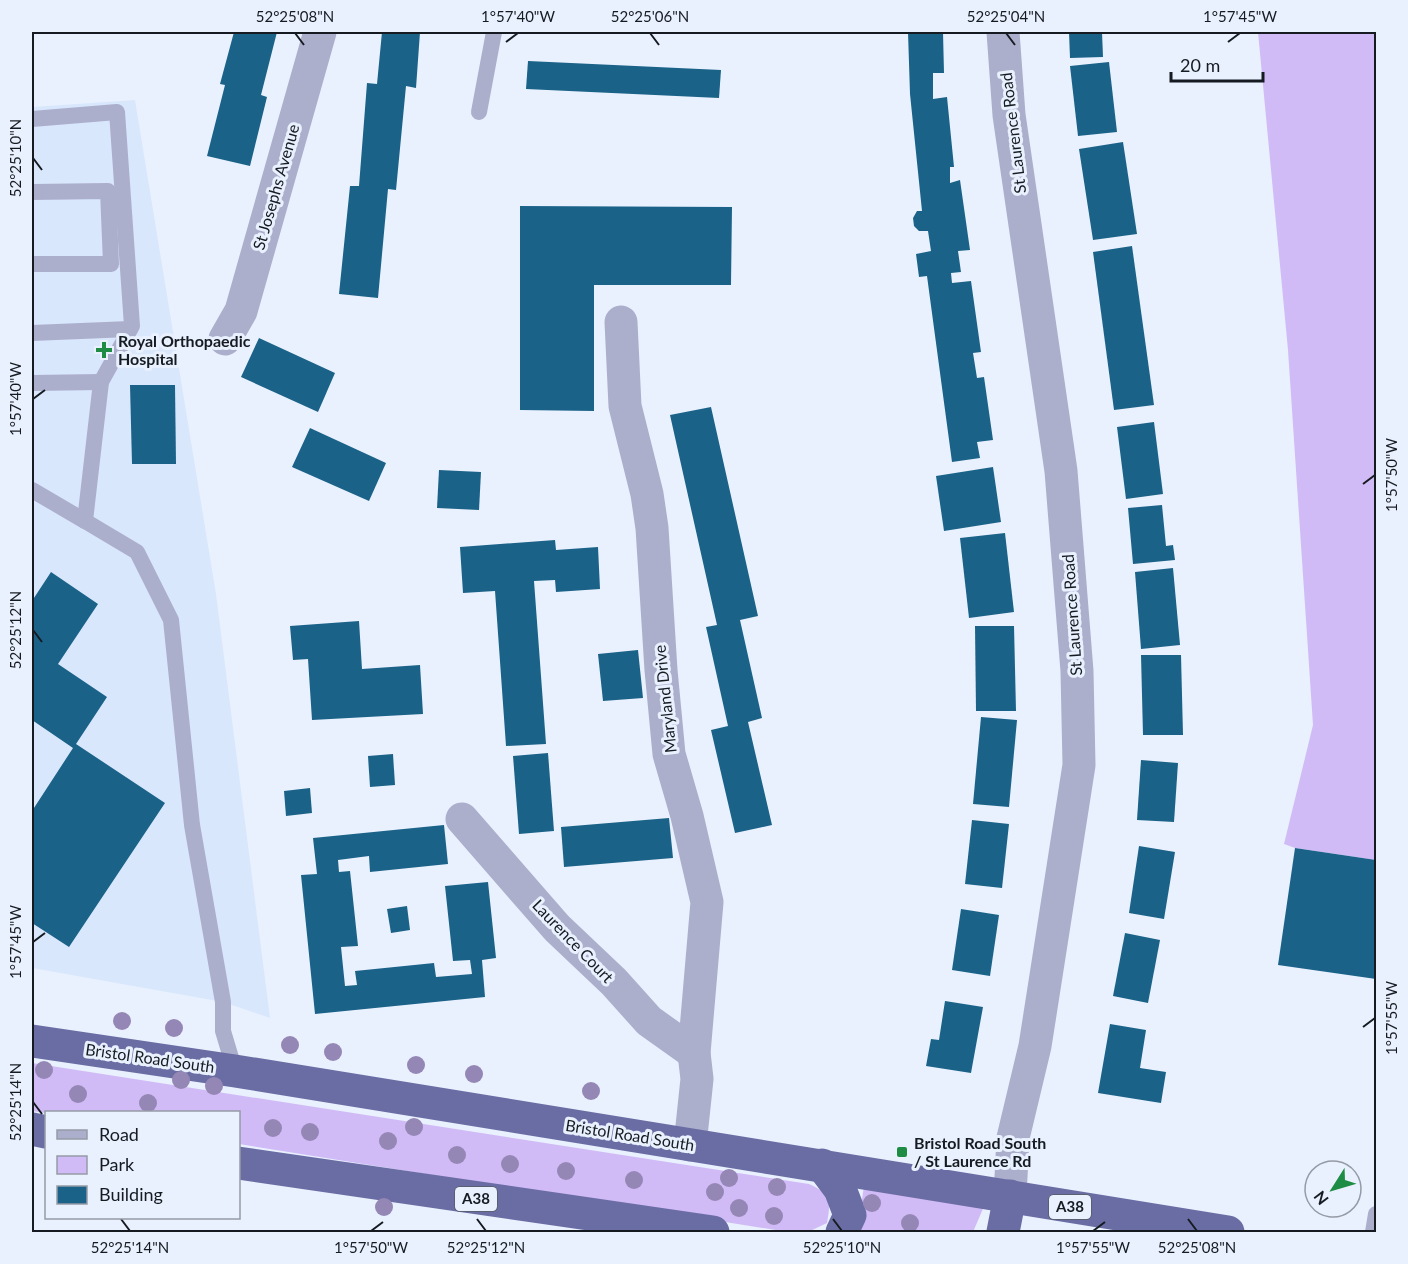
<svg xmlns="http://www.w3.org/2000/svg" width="1408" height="1264" font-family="Lato,sans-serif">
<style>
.built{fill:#d9e7fd}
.green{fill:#d1bbf6}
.building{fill:#1b6288}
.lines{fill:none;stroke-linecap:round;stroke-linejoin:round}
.service{stroke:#acafcc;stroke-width:16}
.minor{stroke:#acafcc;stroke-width:33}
.trunk{stroke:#6a6da4;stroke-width:33}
.tree{fill:#9587b5}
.ticks{fill:none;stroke:#161b22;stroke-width:2}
.poi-dot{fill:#1e8c44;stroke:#e9f1fe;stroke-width:2}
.labels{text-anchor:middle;stroke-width:6;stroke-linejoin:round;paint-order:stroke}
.shield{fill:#e9f1fe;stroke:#555b64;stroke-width:1.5}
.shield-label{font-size:15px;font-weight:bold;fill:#161b22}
.street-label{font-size:16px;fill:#161b22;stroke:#e9f1fe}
.poi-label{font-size:16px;font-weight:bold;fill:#161b22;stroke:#e9f1fe;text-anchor:start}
.neatline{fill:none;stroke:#161b22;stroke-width:2}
.ticks-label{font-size:15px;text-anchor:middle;fill:#161b22}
</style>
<rect width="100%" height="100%" fill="#e9f1fe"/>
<polygon class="built" points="135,100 216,594 270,1018 223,1002 32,968 32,107"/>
<g class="green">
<polygon points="1258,32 1376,32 1376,860 1295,848 1284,844 1313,725 1288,350"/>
<path d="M32,1063L809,1184C831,1194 831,1201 827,1223L808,1232H788L239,1144L238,1112L46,1113L32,1111Z"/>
<polygon points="864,1186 985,1204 973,1232 857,1232"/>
</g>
<g class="building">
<polygon points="234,32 277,32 261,95 267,97 250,166 207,156 225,85 220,84"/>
<polygon points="382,32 420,32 416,88 406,86 396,190 388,189 378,298 339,294 350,186 359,186 367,83 377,84"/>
<polygon points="908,32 943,32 944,73 933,73 933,99 947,97 954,167 950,167 950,183 960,180 970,250 958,251 961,272 951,273 952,283 971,281 981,352 973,353 977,378 984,377 993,440 977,442 980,458 952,462 927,276 919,277 916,254 931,251 928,231 919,231 914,226 913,218 917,211 922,211 910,94"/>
<polygon points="1069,32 1102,32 1103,57 1070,58"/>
<polygon points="528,61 721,70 719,98 526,89"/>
<polygon points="1109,62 1117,132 1078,136 1070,66"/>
<polygon points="1123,142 1137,234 1093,240 1079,149"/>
<polygon points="520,206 732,207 731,285 594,285 594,411 520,410"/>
<polygon points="1132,246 1154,405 1114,410 1093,252"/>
<polygon points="259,338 335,373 318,412 241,377"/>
<polygon points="130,385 175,385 176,464 132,464"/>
<polygon points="711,407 758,616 740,620 762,718 748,722 772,825 735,833 711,730 728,726 706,627 717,625 670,415"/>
<polygon points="1154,422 1163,494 1126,499 1117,427"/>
<polygon points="310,428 386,463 369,501 292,467"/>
<polygon points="993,467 1001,522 944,531 936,476"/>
<polygon points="439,470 481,472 479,510 437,508"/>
<polygon points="1162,505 1166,546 1173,545 1175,560 1133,564 1128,508"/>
<polygon points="1005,533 1014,612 969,618 960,538"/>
<polygon points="555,540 556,550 598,547 600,589 556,592 555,580 534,581 546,744 506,746 495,591 463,593 460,547"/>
<polygon points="1173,568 1180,645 1141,649 1135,572"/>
<polygon points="51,572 98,604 58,664 107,697 76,744 165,803 69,947 32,923 32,811 73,748 32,720 32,601"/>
<polygon points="359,621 362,669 420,665 423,714 312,720 308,659 293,660 290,626"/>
<polygon points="975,626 1014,626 1016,711 976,711"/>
<polygon points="638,650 643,698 603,701 598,654"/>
<polygon points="1141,655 1181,655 1183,735 1143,735"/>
<polygon points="981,717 1017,720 1009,807 973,804"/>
<polygon points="548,753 554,831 519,834 513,756"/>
<polygon points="393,754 395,785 370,787 368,756"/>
<polygon points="1141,760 1178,763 1174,822 1137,820"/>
<polygon points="310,788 312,813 286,816 284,791"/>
<polygon points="669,818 673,858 564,867 561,827"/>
<polygon points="972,820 1009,824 1002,888 965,884"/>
<polygon points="444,825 448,864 370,872 369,856 338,860 339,872 350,871 358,946 341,947 345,986 357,985 355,971 434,963 436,977 472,974 470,960 453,961 445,886 488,882 496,958 482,960 485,997 315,1014 301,875 317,874 313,838"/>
<polygon points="1139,846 1175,852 1164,919 1129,913"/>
<polygon points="1295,848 1376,860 1376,979 1278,965"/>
<polygon points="407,906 410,930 391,933 387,909"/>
<polygon points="961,909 999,915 990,976 952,970"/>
<polygon points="1125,933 1160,940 1148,1003 1113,996"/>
<polygon points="945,1001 983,1007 971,1073 926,1066 931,1039 939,1040"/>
<polygon points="1110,1024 1146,1030 1140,1068 1166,1072 1161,1103 1098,1093"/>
</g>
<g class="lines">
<g class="service">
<polyline points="479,112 494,32"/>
<polyline points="32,119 117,112 132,326 101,382 85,521 137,552 171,620 192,825 223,1002 223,1031 235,1071"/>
<polyline points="32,192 108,191 111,264 32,264"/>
<polyline points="32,333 130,329"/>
<polyline points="32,383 101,382"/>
<polyline points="32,490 85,521"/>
<polyline points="1373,1232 1376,1214"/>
</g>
<g class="minor">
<polyline points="1003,32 1009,115 1061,471 1077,671 1079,765 1035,1046 1013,1138 1010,1196"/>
<polyline points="621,322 625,406 647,494 652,528 661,670 669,754 687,816 707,902 694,1053 697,1079 690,1145"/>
<polyline points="225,339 241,311 320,32"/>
<polyline points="462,819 557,928 614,982 649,1021 694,1053"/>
</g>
<g class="trunk">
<polyline points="32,1041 235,1071 1228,1232"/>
<polyline points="32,1129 46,1132"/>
<polyline points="238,1163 713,1232"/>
<polyline points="822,1165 840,1189 850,1215 842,1232"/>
<polyline points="1003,1232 1010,1196"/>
</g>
</g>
<g class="tree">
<circle cx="122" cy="1021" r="9"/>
<circle cx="174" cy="1028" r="9"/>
<circle cx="290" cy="1045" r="9"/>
<circle cx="333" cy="1052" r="9"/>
<circle cx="416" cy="1065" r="9"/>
<circle cx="44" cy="1070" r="9"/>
<circle cx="474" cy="1074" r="9"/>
<circle cx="181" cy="1080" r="9"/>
<circle cx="214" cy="1086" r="9"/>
<circle cx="591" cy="1091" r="9"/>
<circle cx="78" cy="1094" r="9"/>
<circle cx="148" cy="1103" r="9"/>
<circle cx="414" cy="1127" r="9"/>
<circle cx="273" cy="1128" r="9"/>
<circle cx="310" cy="1132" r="9"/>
<circle cx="388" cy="1141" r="9"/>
<circle cx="457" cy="1155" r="9"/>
<circle cx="510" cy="1164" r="9"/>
<circle cx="566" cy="1171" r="9"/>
<circle cx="729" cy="1178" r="9"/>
<circle cx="634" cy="1180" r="9"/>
<circle cx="777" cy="1187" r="9"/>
<circle cx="715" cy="1192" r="9"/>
<circle cx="872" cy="1203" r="9"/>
<circle cx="384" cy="1207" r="9"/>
<circle cx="739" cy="1208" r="9"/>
<circle cx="774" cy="1216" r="9"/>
<circle cx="910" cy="1223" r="9"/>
</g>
<path class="ticks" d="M295,33L304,45M650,33L659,45M1006,33L1015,45M506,42L518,33M1228,42L1240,33M33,158L42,170M33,399L45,390M1363,484L1375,475M33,630L42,642M33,942L45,933M1363,1027L1375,1018M33,1102L42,1114M121,1219L130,1231M477,1219L486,1231M833,1219L842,1231M1188,1219L1197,1231M371,1231L383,1222M1093,1231L1105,1222"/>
<g class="poi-dot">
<path d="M101 341h6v6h6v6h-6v6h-6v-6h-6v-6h6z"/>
<rect x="896" y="1146" width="12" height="12" rx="3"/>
</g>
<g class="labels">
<g class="shield">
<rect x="455" y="1187" width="42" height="24" rx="4.5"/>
<rect x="1049" y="1195" width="42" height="24" rx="4.5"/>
</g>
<g class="shield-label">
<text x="476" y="1204">A38</text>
<text x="1070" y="1212">A38</text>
</g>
<g class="street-label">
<text transform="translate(1013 133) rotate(-97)" y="6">St Laurence Road</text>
<text transform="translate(276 187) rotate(-74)" y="6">St Josephs Avenue</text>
<text transform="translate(1072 615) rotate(-94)" y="6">St Laurence Road</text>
<text transform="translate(665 699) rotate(-96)" y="6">Maryland Drive</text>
<text transform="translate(573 941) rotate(46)" y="6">Laurence Court</text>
<text transform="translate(150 1058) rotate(8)" y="6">Bristol Road South</text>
<text transform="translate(630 1135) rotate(9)" y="6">Bristol Road South</text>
</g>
<g class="poi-label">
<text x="118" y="347">Royal Orthopaedic<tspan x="118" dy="18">Hospital</tspan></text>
<text x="914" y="1149">Bristol Road South<tspan x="914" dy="18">/ St Laurence Rd</tspan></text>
</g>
</g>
<rect width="1408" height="1264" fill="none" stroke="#e9f1fe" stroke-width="66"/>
<rect x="45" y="1111" width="195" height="108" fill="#e9f1fe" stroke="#959ba6" stroke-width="1.5"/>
<rect x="57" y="1130" width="30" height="9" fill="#acafcc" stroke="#959ba6" stroke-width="1.5"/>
<text x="99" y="1141" font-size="18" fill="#161b22">Road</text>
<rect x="57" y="1156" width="30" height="18" fill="#d1bbf6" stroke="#959ba6" stroke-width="1.5"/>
<text x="99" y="1171" font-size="18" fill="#161b22">Park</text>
<rect x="57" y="1186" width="30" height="18" fill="#1b6288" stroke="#959ba6" stroke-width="1.5"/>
<text x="99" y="1201" font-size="18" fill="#161b22">Building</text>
<g transform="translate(1333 1189) rotate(233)"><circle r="28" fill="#e9f1fe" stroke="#959ba6" stroke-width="1.5"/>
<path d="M0-4.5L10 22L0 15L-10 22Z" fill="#1e8c44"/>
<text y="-9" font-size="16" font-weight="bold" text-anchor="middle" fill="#161b22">N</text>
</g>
<path d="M1171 72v9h92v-9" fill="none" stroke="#161b22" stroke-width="3"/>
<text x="1180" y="72" font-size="18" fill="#161b22" stroke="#e9f1fe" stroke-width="4.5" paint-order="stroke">20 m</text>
<rect x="33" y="33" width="1342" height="1198" class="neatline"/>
<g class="ticks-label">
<text x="295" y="22">52°25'08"N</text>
<text x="518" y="22">1°57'40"W</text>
<text x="650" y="22">52°25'06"N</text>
<text x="1006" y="22">52°25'04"N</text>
<text x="1240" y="22">1°57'45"W</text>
<text transform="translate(16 158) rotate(-90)" y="5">52°25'10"N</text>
<text transform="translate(16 399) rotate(-90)" y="5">1°57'40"W</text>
<text transform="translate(1392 475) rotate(-90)" y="5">1°57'50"W</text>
<text transform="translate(16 630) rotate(-90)" y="5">52°25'12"N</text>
<text transform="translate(16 942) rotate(-90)" y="5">1°57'45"W</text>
<text transform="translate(1392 1018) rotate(-90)" y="5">1°57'55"W</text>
<text transform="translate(16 1102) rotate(-90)" y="5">52°25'14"N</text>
<text x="130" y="1253">52°25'14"N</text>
<text x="371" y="1253">1°57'50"W</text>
<text x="486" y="1253">52°25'12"N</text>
<text x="842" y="1253">52°25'10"N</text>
<text x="1093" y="1253">1°57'55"W</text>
<text x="1197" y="1253">52°25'08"N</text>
</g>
</svg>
